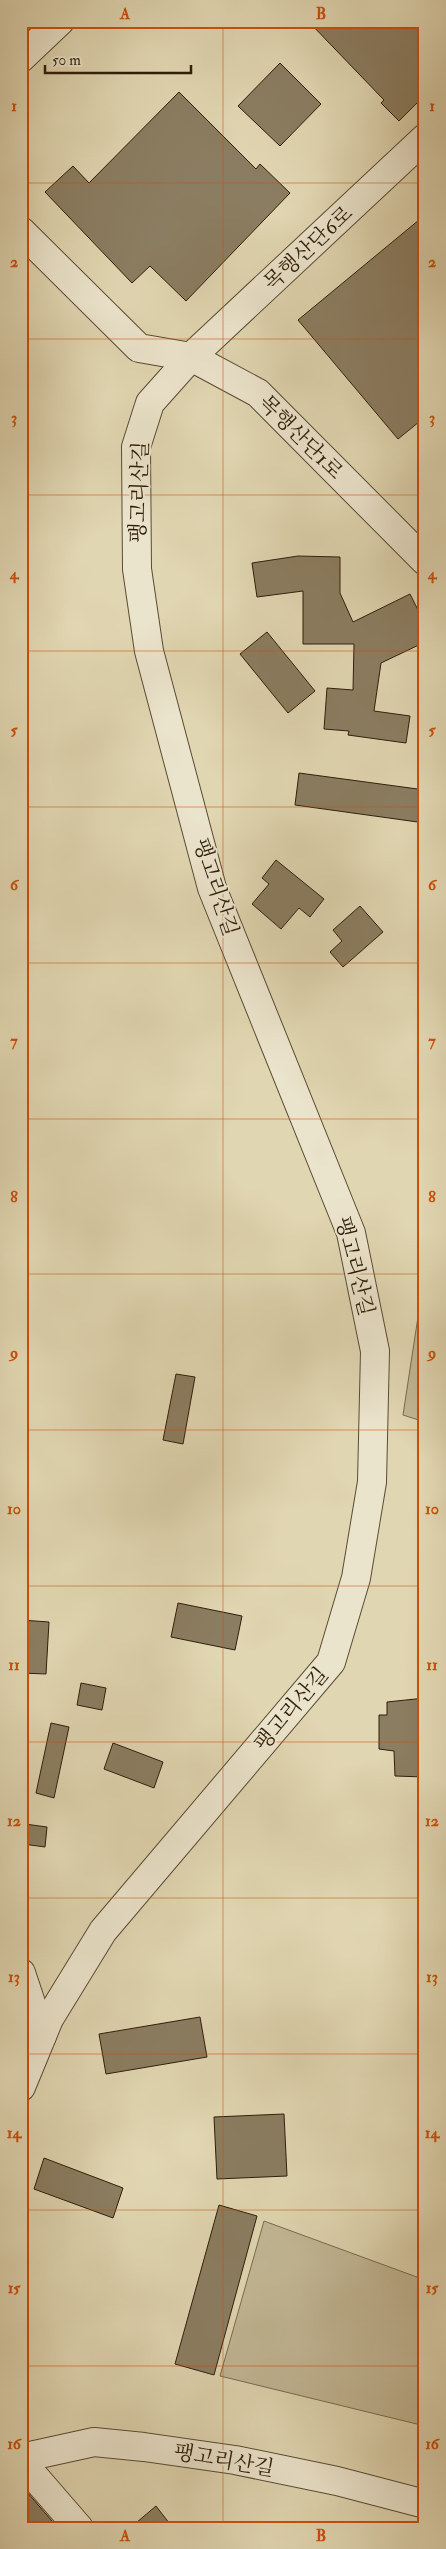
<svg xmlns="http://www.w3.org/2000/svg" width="446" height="2549" font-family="'IM FELL Double Pica','Noto Serif KR',serif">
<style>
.green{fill:#c2b795;stroke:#786a50}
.building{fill:#8b7d61;stroke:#2e1d0a}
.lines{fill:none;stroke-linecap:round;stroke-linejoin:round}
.minor-casing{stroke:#5a4b34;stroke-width:30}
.minor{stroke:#ebe4cc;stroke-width:28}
.grid{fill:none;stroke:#cc500c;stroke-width:1;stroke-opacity:0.55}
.labels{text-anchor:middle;stroke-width:4;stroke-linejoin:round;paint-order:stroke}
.street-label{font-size:21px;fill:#2e1d0a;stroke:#ebe4cc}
.neatline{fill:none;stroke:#cc500c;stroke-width:2}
.grid-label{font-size:16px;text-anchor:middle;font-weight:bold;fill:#cc500c}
</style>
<rect width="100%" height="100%" fill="#e0d6b1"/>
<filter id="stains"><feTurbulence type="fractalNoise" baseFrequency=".004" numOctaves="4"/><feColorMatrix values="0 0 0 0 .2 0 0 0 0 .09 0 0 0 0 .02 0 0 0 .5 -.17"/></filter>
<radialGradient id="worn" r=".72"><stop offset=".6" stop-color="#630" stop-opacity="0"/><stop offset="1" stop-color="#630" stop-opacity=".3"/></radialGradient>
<g class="green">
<polygon points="425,1271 425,1422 403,1415"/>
<polygon points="264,2221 425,2280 425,2426 220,2376"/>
</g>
<g class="building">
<polygon points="308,21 418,21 425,28 425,95 399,121 381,103 384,100"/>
<polygon points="280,63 321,104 280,146 238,106"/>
<polygon points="179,92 256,169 260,164 290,193 186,301 150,266 132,283 45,192 73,166 89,183"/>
<polygon points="425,215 425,417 398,439 298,320"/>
<polygon points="298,556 340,557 340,593 353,622 410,594 425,624 425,642 381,663 374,711 410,716 406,743 348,735 349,731 324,729 327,688 353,690 354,644 303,644 303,591 257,597 252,563"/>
<polygon points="267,632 315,691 288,713 240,654"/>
<polygon points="299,773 425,790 425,823 295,805"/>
<polygon points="276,860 324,899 310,917 299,908 281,929 252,904 269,884 262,878"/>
<polygon points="360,906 383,932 343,967 330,952 342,941 333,930"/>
<polygon points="176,1374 195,1377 183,1444 163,1440"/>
<polygon points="178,1603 242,1616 235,1650 171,1637"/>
<polygon points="21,1620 49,1622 46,1674 21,1673"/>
<polygon points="81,1683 106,1688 102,1710 77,1705"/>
<polygon points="425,1698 425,1777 395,1776 394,1751 379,1749 379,1715 387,1715 387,1702"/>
<polygon points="51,1723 69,1727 54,1798 36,1793"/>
<polygon points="113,1743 163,1762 154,1788 104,1769"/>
<polygon points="25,1824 47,1827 45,1847 23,1844"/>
<polygon points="200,2017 207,2057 106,2074 99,2034"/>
<polygon points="284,2114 287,2176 217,2179 214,2117"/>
<polygon points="44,2158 123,2188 113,2218 34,2189"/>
<polygon points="219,2205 257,2216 214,2375 175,2364"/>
<polygon points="21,2485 58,2528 21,2528"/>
<polygon points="156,2506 173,2528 130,2528"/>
</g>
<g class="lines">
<defs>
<g id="minor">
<polyline points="21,58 60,21"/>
<polyline points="21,231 139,348 191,357 258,393 425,561"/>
<polyline points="21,1973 42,2036"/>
<polyline points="21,2087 49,2019 103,1931 331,1662 356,1578 372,1482 375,1351 351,1233 212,888 149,651 137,569 136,447 150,403 191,357 425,138"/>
<polyline points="21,2458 94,2442 144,2447 235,2460 337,2481 425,2504"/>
<polyline points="21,2461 79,2528"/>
</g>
</defs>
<use href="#minor" class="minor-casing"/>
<use href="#minor" class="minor"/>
</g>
<path class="grid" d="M223,21V2528M21,183H425M21,339H425M21,495H425M21,651H425M21,807H425M21,963H425M21,1119H425M21,1274H425M21,1430H425M21,1586H425M21,1742H425M21,1898H425M21,2054H425M21,2210H425M21,2366H425"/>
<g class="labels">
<g class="street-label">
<text transform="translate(308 248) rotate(-43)" y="7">목행산단6로</text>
<text transform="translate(301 437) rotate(45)" y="7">목행산단1로</text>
<text transform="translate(139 492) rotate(-88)" y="7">팽고리산길</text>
<text transform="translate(216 887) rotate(72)" y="7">팽고리산길</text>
<text transform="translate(355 1266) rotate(76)" y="7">팽고리산길</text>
<text transform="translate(291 1709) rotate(-50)" y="7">팽고리산길</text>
<text transform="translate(224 2460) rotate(10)" y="7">팽고리산길</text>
</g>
</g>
<rect width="446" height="2549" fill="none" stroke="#e0d6b1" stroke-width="55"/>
<path d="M45 65v8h146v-8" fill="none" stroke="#2e1d0a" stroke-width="2.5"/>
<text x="52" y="65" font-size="15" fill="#2e1d0a" stroke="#ebe4cc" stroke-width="4" paint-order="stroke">50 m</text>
<rect x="28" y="28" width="390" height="2494" class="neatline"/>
<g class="grid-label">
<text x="125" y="19">A</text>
<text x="321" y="19">B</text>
<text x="14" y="111">1</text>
<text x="432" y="111">1</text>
<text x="14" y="267">2</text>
<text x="432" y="267">2</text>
<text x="14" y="423">3</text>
<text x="432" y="423">3</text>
<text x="14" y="579">4</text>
<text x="432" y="579">4</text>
<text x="14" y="735">5</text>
<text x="432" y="735">5</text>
<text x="14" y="890">6</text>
<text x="432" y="890">6</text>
<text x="14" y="1046">7</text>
<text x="432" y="1046">7</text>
<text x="14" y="1202">8</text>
<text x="432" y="1202">8</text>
<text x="14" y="1358">9</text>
<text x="432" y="1358">9</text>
<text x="14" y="1514">10</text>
<text x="432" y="1514">10</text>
<text x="14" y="1670">11</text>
<text x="432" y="1670">11</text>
<text x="14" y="1826">12</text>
<text x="432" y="1826">12</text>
<text x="14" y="1982">13</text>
<text x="432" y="1982">13</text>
<text x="14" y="2138">14</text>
<text x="432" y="2138">14</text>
<text x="14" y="2293">15</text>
<text x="432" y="2293">15</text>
<text x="14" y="2449">16</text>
<text x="432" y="2449">16</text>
<text x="125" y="2541">A</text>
<text x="321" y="2541">B</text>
</g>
<rect width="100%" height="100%" filter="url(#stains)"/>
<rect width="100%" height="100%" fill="url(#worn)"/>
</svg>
